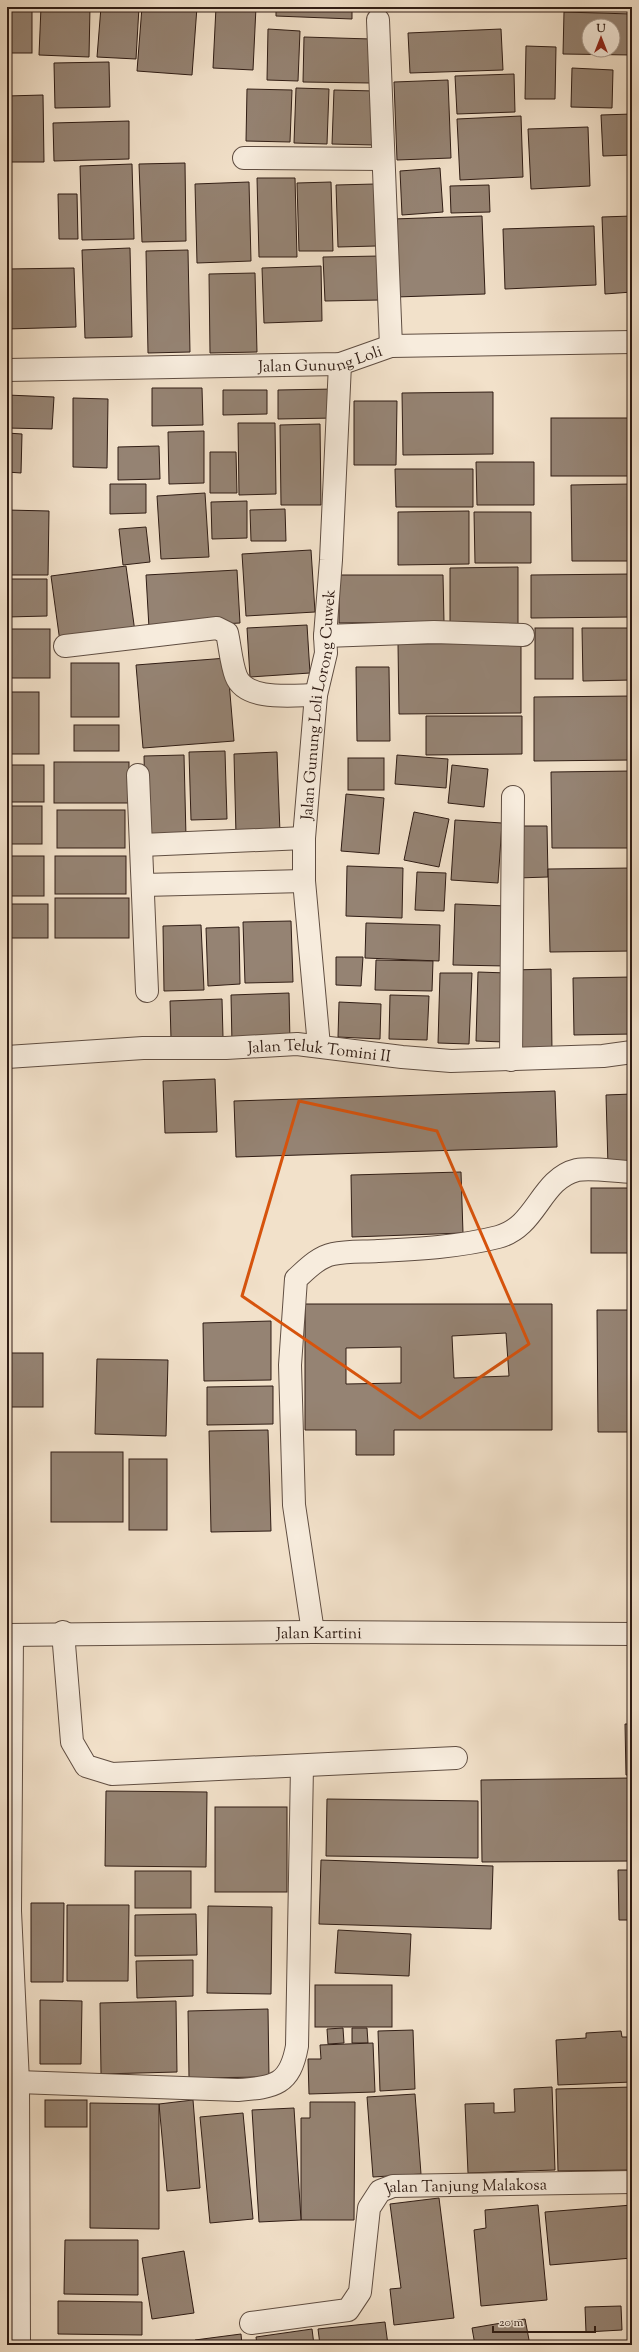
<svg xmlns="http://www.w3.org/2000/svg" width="639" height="2352" font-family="'Sorts Mill Goudy',serif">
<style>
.building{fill:#958373;stroke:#301d15;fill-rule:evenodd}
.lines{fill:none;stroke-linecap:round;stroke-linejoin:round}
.minor-casing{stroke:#604e42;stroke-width:24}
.minor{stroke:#f7ecdd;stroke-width:22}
.marked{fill:none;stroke:#d6530d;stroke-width:3;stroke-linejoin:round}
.labels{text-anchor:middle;stroke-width:4;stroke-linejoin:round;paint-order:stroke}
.street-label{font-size:16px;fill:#301d15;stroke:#f7ecdd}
</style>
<rect width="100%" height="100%" fill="#f2e1ca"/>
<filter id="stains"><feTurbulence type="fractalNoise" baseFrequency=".005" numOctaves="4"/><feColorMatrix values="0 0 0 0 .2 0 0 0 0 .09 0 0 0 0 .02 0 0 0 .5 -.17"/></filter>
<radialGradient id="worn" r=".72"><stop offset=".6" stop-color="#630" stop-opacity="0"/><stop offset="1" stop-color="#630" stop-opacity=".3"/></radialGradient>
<g class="building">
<rect x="7" y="7" width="25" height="46"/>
<polygon points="41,7 90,7 89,57 39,55"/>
<polygon points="101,7 139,7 136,59 97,57"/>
<polygon points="142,7 197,7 192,75 137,71"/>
<polygon points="216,7 256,7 253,70 213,68"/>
<polygon points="276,7 352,7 352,19 276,16"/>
<polygon points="522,7 593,7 593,9"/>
<path d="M564,12L632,14V55L563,54ZM589,26H613V50H589Z"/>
<polygon points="268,29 300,31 298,81 267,80"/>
<polygon points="501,29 503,70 410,73 408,33"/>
<polygon points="304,37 371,39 370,83 303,82"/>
<polygon points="526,46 556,47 555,99 525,99"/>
<polygon points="109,62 110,107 55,108 54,63"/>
<polygon points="572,68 613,70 612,108 571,107"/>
<polygon points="514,74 515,112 457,114 455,76"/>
<polygon points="448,80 451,158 397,160 394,82"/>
<polygon points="296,88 329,89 327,144 294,143"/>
<polygon points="247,89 292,90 290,142 246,141"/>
<polygon points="334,90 375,91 374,145 332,144"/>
<polygon points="43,95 44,162 7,162 7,96"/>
<polygon points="632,114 632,155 603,156 601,115"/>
<polygon points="521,116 523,177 460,180 457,119"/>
<polygon points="129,121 129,159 54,161 53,123"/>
<polygon points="588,127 590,186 531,189 528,129"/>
<polygon points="185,163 186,241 142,242 139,164"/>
<polygon points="132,164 134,239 82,240 80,166"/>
<polygon points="440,168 443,212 402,215 400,171"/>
<polygon points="257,178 295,178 297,257 259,257"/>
<polygon points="249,182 251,261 197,263 195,184"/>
<polygon points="331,182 333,251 299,251 297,183"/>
<polygon points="375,184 376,246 338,247 336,185"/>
<polygon points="489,185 490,212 451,213 450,186"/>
<polygon points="7,189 9,255 7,255"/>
<polygon points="58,194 77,194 78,239 59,239"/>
<polygon points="482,216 485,294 396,297 393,219"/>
<polygon points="632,216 632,292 605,294 602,217"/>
<polygon points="594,226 596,285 505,289 503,229"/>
<polygon points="130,248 132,337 85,338 82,250"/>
<polygon points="188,250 190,352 148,353 146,251"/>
<polygon points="380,256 381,300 325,301 323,257"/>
<polygon points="321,266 322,321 264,323 262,268"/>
<polygon points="74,268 76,327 7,329 7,269"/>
<polygon points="255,273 257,352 210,353 209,274"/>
<polygon points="152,388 202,388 203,425 152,426"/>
<polygon points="335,389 335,418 278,419 278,390"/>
<polygon points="223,390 267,390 267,414 223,415"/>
<polygon points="493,392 493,454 403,455 402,393"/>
<polygon points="7,395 54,397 52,429 7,428"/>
<polygon points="73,398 108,399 107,468 73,467"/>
<polygon points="354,401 397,401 396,465 354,465"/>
<rect x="551" y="418" width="81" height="58"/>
<polygon points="238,423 275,423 276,494 239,495"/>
<polygon points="320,424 321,505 281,505 280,425"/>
<polygon points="204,431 204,483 169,484 168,432"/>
<polygon points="7,433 22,434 21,473 7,472"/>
<polygon points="159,446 160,479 118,480 118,447"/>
<polygon points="210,452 236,452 237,493 210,493"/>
<polygon points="476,462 534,462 534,505 477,505"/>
<polygon points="395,469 473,469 473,507 396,507"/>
<polygon points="110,484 146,484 146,513 110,514"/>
<polygon points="632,484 632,561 572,561 571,485"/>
<polygon points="205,493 209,557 161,559 157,496"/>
<polygon points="247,501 247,538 212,539 211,502"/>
<polygon points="285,509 286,541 251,541 250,510"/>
<polygon points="7,510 49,511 48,575 7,575"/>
<polygon points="469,511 469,564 398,565 398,512"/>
<polygon points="474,512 531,512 531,563 475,563"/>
<polygon points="146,527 150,562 123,565 119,529"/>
<polygon points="311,550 315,612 246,616 242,554"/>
<polygon points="126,566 135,632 60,642 51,576"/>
<polygon points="518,567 518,624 450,625 450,568"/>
<polygon points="237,570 240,623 149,628 146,575"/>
<polygon points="632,574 632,617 531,618 531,575"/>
<polygon points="339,575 443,575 444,622 339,623"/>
<polygon points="7,579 47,579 47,616 7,617"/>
<polygon points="307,625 310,673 250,677 247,628"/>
<rect x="535" y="628" width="38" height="51"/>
<polygon points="582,628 632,628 632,680 583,681"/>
<rect x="7" y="629" width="43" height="49"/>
<polygon points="521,643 521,713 399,714 398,644"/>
<polygon points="227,658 234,741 143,748 136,665"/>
<rect x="71" y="663" width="48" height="54"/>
<polygon points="356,667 389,667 390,741 357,741"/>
<rect x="7" y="692" width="32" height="62"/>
<polygon points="632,696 632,760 534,761 534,697"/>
<polygon points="426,716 522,716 522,754 426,755"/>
<rect x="74" y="725" width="45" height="26"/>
<polygon points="225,751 227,819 191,820 189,752"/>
<polygon points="277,752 280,833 236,835 234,754"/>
<polygon points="184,755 186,837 146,838 144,756"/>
<polygon points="397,755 448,759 446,788 395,784"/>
<rect x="348" y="758" width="36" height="32"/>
<rect x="54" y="762" width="75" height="41"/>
<rect x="7" y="765" width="37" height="37"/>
<polygon points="452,765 488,769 484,807 448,803"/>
<polygon points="632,771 632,848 552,848 551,772"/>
<polygon points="346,794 384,798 379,854 341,851"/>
<rect x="7" y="806" width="35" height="38"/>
<rect x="57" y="810" width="68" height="38"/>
<polygon points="414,812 449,819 439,867 404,860"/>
<polygon points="455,820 502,823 498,883 451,880"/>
<polygon points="516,826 547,826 548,877 517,878"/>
<rect x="7" y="856" width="37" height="40"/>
<rect x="55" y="856" width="71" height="38"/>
<polygon points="347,866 403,868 402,918 346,916"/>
<polygon points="632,868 632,951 550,952 548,869"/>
<polygon points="417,872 446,873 444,911 415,910"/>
<rect x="55" y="898" width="74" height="40"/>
<rect x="7" y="904" width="41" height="34"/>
<polygon points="455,904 507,906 506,966 453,965"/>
<polygon points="291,921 293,982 245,983 243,922"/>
<polygon points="366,923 440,925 439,961 365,958"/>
<polygon points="201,925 204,990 164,991 163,926"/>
<polygon points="239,927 240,984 208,986 206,928"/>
<polygon points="336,957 363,957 361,986 336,985"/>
<polygon points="376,960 433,961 432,991 375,990"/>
<polygon points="551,969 552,1052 514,1053 513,970"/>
<polygon points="478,972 507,973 505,1042 476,1041"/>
<polygon points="440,973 472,973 469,1044 438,1043"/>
<polygon points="632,977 632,1034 574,1035 573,978"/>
<polygon points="289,993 290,1043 232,1044 231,995"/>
<polygon points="390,995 429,996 427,1040 389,1039"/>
<polygon points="222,999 223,1037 171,1039 170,1001"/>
<polygon points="339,1002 381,1004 380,1039 338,1037"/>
<polygon points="215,1079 217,1132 165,1133 163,1081"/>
<polygon points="555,1091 557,1147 236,1157 234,1101"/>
<polygon points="632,1094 632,1165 608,1166 606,1095"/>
<polygon points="461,1172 463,1233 352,1237 351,1175"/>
<rect x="591" y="1188" width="41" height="65"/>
<path d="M305,1304H552V1430H394V1455H356V1430H305ZM506,1333L509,1376L454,1378L452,1336ZM401,1347V1383L346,1384V1348Z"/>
<polygon points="597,1310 632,1310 632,1432 598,1432"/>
<polygon points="271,1321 271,1380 204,1381 203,1323"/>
<rect x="7" y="1353" width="36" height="54"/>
<polygon points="97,1359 168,1360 166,1436 95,1434"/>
<polygon points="273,1386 273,1424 207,1425 207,1387"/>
<polygon points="268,1430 271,1531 211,1532 209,1431"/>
<rect x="51" y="1452" width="72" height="70"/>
<rect x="129" y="1459" width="38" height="71"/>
<polygon points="625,1724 632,1724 632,1775 626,1775"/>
<polygon points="632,1778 632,1861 482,1862 481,1780"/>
<polygon points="106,1791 207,1792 206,1867 105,1866"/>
<polygon points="327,1799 478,1801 478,1858 326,1856"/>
<rect x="215" y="1807" width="72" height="85"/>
<polygon points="321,1860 493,1866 491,1929 319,1924"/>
<polygon points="618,1870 632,1870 632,1920 619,1920"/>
<rect x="135" y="1871" width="56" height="37"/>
<polygon points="31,1903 64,1903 63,1982 31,1982"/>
<polygon points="67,1905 129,1905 128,1981 67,1981"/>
<polygon points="208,1906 272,1907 271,1994 207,1993"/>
<polygon points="196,1914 197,1955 135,1956 135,1915"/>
<polygon points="338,1930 411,1934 409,1976 335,1973"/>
<polygon points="193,1960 193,1996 137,1998 136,1961"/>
<rect x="315" y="1985" width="77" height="42"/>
<polygon points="40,2000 82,2001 81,2064 40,2064"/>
<polygon points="176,2001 177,2072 101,2074 100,2003"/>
<polygon points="268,2009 269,2077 189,2078 188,2011"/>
<polygon points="343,2028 344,2043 328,2044 327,2029"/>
<polygon points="352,2028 367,2028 368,2043 352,2043"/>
<polygon points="413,2030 415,2089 380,2091 378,2031"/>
<polygon points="621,2031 622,2037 632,2037 632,2082 558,2085 556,2040 586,2038 586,2033"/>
<polygon points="373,2043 375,2092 309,2094 308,2059 321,2059 320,2045"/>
<polygon points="552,2087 555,2170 468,2173 465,2104 494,2103 494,2113 515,2112 514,2089"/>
<polygon points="632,2087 632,2170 558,2171 556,2089"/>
<polygon points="415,2094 421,2174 373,2177 367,2097"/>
<rect x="45" y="2100" width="42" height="27"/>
<polygon points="193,2100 200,2188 167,2191 159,2104"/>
<polygon points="310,2102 355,2102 354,2220 301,2220 301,2118 310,2118"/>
<polygon points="90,2103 159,2104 159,2229 90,2228"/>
<polygon points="294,2108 301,2220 259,2222 252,2110"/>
<polygon points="243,2113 253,2219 210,2223 200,2117"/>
<polygon points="439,2198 454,2318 394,2325 390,2289 401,2288 390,2204"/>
<polygon points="538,2205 547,2300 481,2306 474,2230 486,2228 485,2210"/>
<polygon points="632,2205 632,2258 550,2265 545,2212"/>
<polygon points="65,2240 138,2240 138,2295 64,2294"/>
<polygon points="184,2251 194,2313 152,2319 142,2258"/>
<polygon points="58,2301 142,2302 142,2335 58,2334"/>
<polygon points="621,2306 622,2330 586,2332 585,2307"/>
<polygon points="525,2319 530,2345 475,2345 472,2328"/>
<polygon points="385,2322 388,2345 320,2345 318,2329"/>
<polygon points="312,2329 314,2345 257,2345 256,2337"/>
<polygon points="241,2334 242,2345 196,2345 195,2340"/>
<rect x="43" y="2342" width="28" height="3"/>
</g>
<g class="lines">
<defs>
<g id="minor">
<polyline points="378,20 391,346"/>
<polyline points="244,158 383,159"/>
<path id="s1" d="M7,370L340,364L391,346L632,342"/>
<polyline points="325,636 434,632 523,635"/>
<path d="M65,646L217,628L227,633C230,646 231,663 236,676C246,702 294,695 316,695"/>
<polyline points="138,775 147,991"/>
<polyline points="142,845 304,838"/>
<polyline points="143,885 304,881"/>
<path id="s2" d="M319,1046L304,881V838L316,695L326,653L325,636L331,560L340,364"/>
<path id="s3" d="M7,1057L143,1048H226L297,1044L402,1057L451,1061L603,1056L632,1052"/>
<polyline points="511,1060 513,797"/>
<polyline points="63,1632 72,1742 86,1766 112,1774 456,1758"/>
<path d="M313,1632L294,1505L290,1365L296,1279C306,1270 318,1257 333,1254C347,1251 364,1252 378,1251C418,1249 459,1247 498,1237C537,1227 540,1179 577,1170C592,1167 617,1172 632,1172"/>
<path id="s4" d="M7,1635L313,1632L632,1634"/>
<polyline points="12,1635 10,1911 18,2082 19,2345"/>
<path d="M18,2082L238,2090C275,2087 290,2085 297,2046L302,1766"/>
<path id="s5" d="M251,2323L348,2310L360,2292L369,2208L380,2191L393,2186L632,2182"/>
</g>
</defs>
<use href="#minor" class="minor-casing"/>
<use href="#minor" class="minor"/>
</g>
<path class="marked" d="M299,1101L437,1131L529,1344L420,1418L242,1296Z"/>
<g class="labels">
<g class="street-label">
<text dy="6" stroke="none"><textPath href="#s1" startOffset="314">Jalan Gunung Loli</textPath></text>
<text dy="6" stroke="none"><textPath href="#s2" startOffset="343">Jalan Gunung Loli Lorong Cuwek</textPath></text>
<text dy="6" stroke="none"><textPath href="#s3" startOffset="313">Jalan Teluk Tomini II</textPath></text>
<text dy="6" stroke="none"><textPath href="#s4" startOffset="312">Jalan Kartini</textPath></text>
<text dy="6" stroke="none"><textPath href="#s5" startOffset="311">Jalan Tanjung Malakosa</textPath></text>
</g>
</g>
<rect width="639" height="2352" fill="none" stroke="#f2e1ca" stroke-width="24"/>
<rect x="8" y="8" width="623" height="2336" fill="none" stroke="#301d15" stroke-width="2"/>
<rect x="12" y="12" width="615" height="2328" fill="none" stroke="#301d15"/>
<g transform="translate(601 38)"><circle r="19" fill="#f7ecdd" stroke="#a7998d"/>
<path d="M0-3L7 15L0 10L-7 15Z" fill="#8f2418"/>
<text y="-6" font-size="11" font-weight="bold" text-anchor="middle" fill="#301d15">U</text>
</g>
<path d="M493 2326v6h102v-6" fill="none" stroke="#301d15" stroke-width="2"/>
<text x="499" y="2326" font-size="12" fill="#301d15" stroke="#f7ecdd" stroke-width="3" paint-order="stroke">20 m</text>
<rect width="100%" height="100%" filter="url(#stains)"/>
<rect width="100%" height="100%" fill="url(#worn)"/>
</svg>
